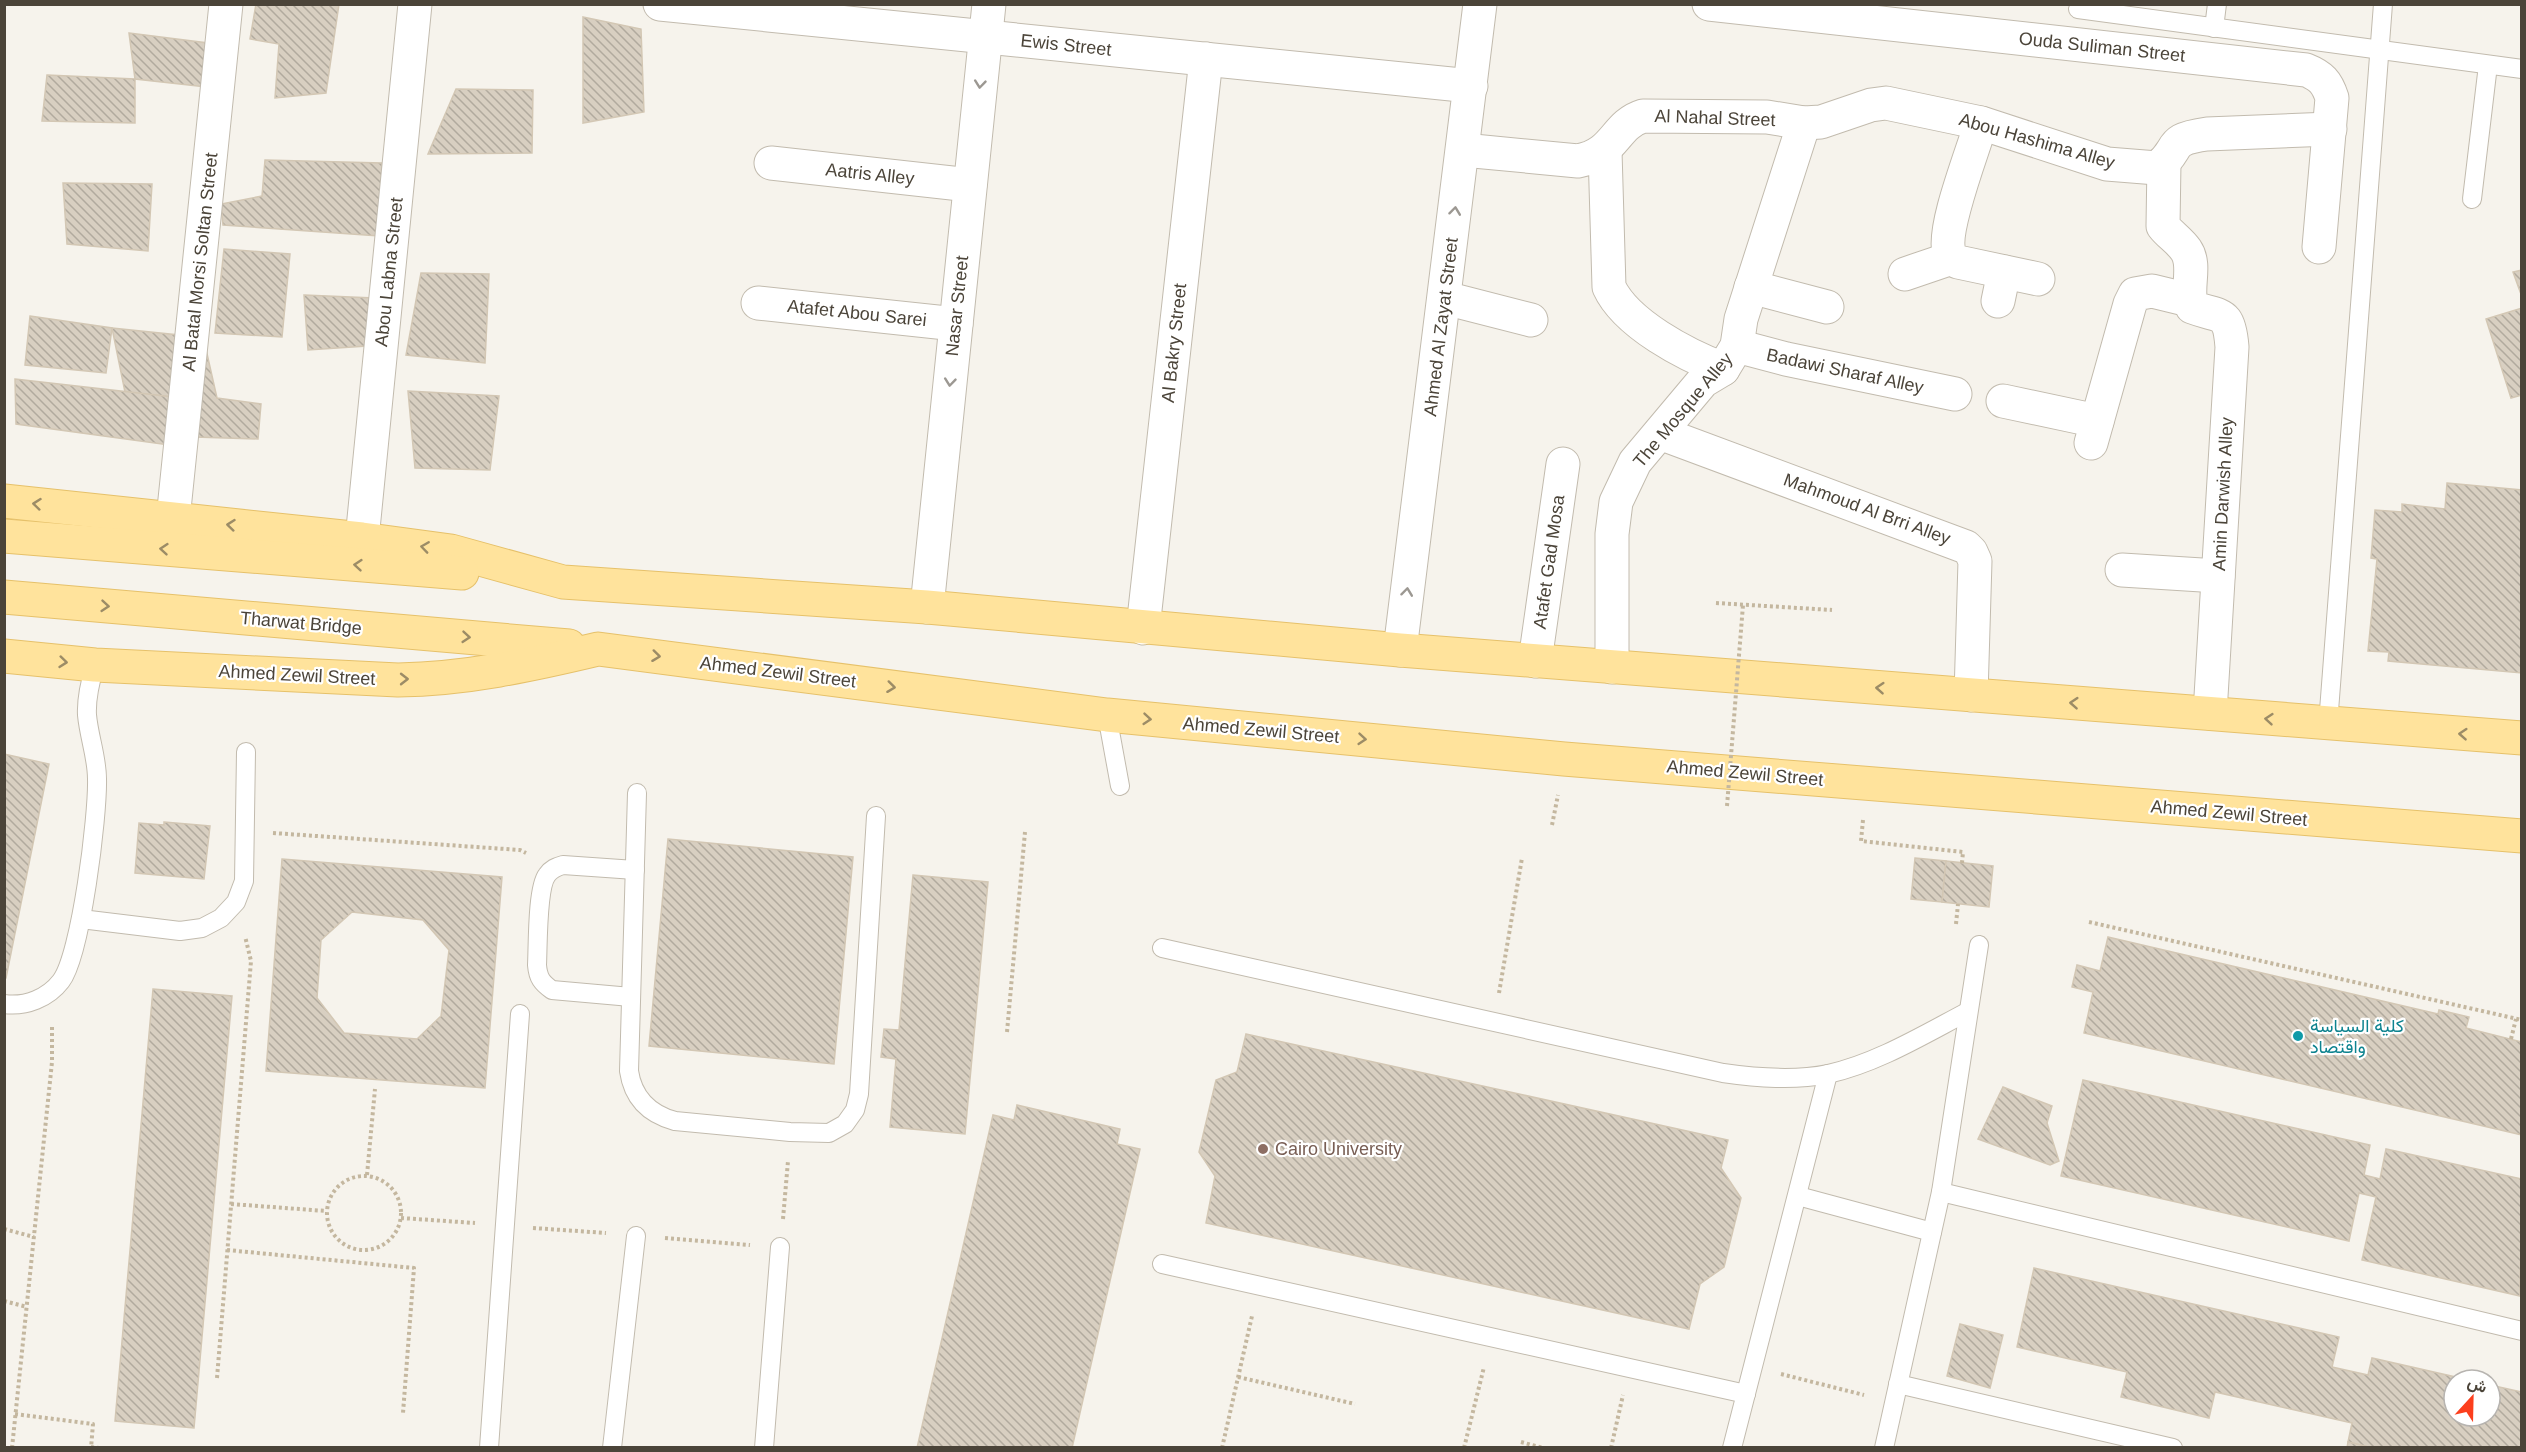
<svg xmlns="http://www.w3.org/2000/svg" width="2526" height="1452" font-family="Helvetica,Vazirmatn,sans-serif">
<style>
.building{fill:url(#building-back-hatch);stroke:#d3c7b4;stroke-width:1.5;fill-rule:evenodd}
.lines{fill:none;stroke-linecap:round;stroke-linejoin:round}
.lane-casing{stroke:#c2bbae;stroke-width:20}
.street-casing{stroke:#c2bbae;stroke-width:35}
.primary-casing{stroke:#e6c16a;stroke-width:35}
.path{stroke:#c4b79f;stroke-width:4;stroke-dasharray:3 3;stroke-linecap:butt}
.lane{stroke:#fff;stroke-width:18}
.street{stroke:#fff;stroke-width:33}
.primary{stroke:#ffe39c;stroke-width:33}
.path-bridge{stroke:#c4b79f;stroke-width:4;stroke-dasharray:3 3;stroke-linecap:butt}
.oneway{stroke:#9c9892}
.oneway2{stroke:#9c8c66}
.culture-dot{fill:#0f9aa8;stroke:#fff;stroke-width:2}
.education-dot{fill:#8d6e63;stroke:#fff;stroke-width:2}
.labels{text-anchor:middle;stroke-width:4.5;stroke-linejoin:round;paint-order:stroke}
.street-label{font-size:18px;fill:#4b4439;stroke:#fff}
.culture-label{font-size:18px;fill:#0d838f;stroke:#fff;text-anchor:start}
.education-label{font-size:18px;fill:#785e54;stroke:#fff;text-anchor:start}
</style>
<defs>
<pattern id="building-back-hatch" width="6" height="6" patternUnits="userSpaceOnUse" patternTransform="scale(1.5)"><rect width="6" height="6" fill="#d8cfc1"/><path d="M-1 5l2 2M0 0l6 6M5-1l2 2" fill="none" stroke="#b1aa9e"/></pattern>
</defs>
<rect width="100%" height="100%" fill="#f6f3ec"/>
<g class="building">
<polygon points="256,4 339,4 326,93 275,98 279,44 250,39"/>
<polygon points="583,17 641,29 644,112 583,123"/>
<polygon points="129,33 208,43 206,87 135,79"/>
<polygon points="47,75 135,79 135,123 42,121"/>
<polygon points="456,89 533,90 532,153 428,154"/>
<polygon points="265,160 382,163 379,236 223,225 221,204 262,196"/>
<polygon points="63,183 152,184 148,251 67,244"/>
<polygon points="224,249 290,254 282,337 215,333"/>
<polygon points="2522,270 2522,297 2513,272"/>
<polygon points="421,273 489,274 485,363 406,355"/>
<polygon points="304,295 374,298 367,346 308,350"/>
<polygon points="2522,308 2522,395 2511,398 2486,319"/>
<polygon points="30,316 112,328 106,373 25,365"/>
<polygon points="112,328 179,335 173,397 125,392"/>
<polygon points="203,336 217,398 261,404 258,439 195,437"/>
<polygon points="15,379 173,397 169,445 16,424"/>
<polygon points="408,391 499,396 490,470 415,468"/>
<polygon points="2447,483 2522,490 2522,673 2388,661 2389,652 2368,651 2377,559 2371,558 2375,510 2402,512 2402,504 2445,509"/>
<polygon points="4,754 49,764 6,978 4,978"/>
<polygon points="164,822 210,826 204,879 135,873 139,823 164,825"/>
<polygon points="668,839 853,857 834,1064 649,1046"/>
<polygon points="1915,858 1946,861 1942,902 1911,899"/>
<path d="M282,859L502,877L485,1088L266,1071ZM352,912L423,920L449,950L441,1016L417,1039L344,1033L317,998L321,940Z"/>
<polygon points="1946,861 1993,866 1989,907 1942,902"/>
<polygon points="913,875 988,882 965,1134 890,1127 896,1059 881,1057 884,1029 899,1030"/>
<polygon points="2108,937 2438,1014 2439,1010 2469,1017 2466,1028 2522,1042 2522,1135 2084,1033 2093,992 2072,987 2077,965 2100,971"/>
<polygon points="153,989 232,996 194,1428 115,1421"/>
<polygon points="1246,1034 1728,1140 1721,1168 1741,1198 1724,1267 1700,1284 1689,1329 1206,1223 1215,1176 1199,1152 1216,1080 1237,1072"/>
<polygon points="2083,1080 2370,1145 2364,1175 2380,1179 2386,1149 2522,1179 2520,1296 2362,1260 2376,1197 2359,1193 2349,1241 2061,1176"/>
<polygon points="2003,1087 2052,1106 2047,1123 2059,1161 2050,1165 1978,1139"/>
<polygon points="1017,1105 1120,1129 1117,1144 1140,1149 1072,1448 917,1448 993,1115 1014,1120"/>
<polygon points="2034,1268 2339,1337 2332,1367 2368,1375 2372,1358 2469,1380 2454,1380 2454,1416 2490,1416 2490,1385 2522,1392 2522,1448 2372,1448 2348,1442 2352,1423 2215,1392 2209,1418 2121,1397 2127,1372 2017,1347"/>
<polygon points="1960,1324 2003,1335 1990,1388 1947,1376"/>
<polygon points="2348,1442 2369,1447 2369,1448 2347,1448"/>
</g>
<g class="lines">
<defs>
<g id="lane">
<polyline points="2078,9 2522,69"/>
<polyline points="2214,28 2217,4"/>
<polyline points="2472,199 2488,65"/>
<polyline points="1107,715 1120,786"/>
<polyline points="2328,724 2383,4"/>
<path d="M637,793L629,1071C633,1098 649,1114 675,1121L790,1132L829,1133L845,1124L855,1110L859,1094L876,816"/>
<polyline points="81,919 180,931 202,928 221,918 236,902 244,881 246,752"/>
<path d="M1162,948L1723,1073C1758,1078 1794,1081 1828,1074C1877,1063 1923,1035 1967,1012"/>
<path d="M631,997L552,990C542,983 538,978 537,965C538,946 537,888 547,875C551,869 556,867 563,865L635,870"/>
<path d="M4,1004C26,1007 48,998 61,981C81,955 98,815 97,779C97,757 89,737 87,715C86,698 90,682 95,665"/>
<polyline points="1941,1192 2522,1331"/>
<polyline points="1798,1196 1932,1232"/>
<polyline points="1162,1264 1746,1394"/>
<polyline points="1898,1384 2173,1448"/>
<polyline points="489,1448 520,1014"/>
<polyline points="612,1448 636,1236"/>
<polyline points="764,1448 780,1247"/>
<polyline points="1732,1448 1828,1074"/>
<polyline points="1884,1448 1941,1192 1979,945"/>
</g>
<g id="street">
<polyline points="660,4 1471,86"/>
<path d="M1709,4L2306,70C2321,76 2327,82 2332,98L2319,247"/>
<path d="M1981,123C1973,151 1942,228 1949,252C1950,258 1954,260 1958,262L2038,279"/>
<path d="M1463,150L1578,161C1616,154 1614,125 1643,116L1767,117L1804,123L1821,122L1871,105L1886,103L1981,123L2107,164L2157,168C2183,148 2164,140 2207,134L2330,129"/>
<path d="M1605,151L1609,287C1626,324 1686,355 1723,369"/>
<path d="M2164,162L2163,226C2169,234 2180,241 2186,250C2197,266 2185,289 2192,307C2221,318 2229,309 2232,347L2210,713"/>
<polyline points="771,163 970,185"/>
<polyline points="1905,274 1952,258"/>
<polyline points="1751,287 1827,307"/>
<polyline points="1445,298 1531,320"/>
<polyline points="1998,301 2004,272"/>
<polyline points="758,303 956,324"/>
<polyline points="1737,346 1786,359 1955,394"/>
<polyline points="2003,401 2097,421"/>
<polyline points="1660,433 1966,547 1971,552 1975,561 1971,695"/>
<polyline points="2091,443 2130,304 2135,294 2152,291 2189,300"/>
<polyline points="173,519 226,4"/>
<polyline points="362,539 415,4"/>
<polyline points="2122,570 2218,576"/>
<polyline points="927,607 989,4"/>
<polyline points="1143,628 1206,59"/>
<polyline points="1400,650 1480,4"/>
<polyline points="1535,661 1563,464"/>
<polyline points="1612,667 1612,534 1616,502 1635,462 1703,381 1723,369 1737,346 1741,319 1804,123"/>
</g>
<g id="primary">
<polyline points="4,501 362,539 451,551 563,582 927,607 1400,650 2522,738"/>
<polyline points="4,536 462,573"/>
<polyline points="4,597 569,646"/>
<path d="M4,656L95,665L398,680C466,679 531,665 598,649L1107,715L1564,759L2522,836"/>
</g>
</defs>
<use href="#lane" class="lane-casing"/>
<use href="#street" class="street-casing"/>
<use href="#primary" class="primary-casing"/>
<g class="path">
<polyline points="1716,603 1832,610"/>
<polyline points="1863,820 1861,841 1963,852 1962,863"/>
<polyline points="1552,825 1558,795"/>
<polyline points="273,833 520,850 526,853"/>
<polyline points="2089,922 2522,1020"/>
<polyline points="1956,924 1958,904"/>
<polyline points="1499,993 1522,858"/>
<polyline points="1007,1032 1025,832"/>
<polyline points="2511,1039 2516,1019"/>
<polyline points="367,1175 375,1089"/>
<circle cx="364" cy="1213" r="37"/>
<polyline points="231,1204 326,1211"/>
<polyline points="401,1218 475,1223"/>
<polyline points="783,1219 788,1161"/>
<polyline points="533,1228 606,1233"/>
<polyline points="4,1229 34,1237"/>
<polyline points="665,1238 750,1245"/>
<polyline points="227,1250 414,1268 403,1413"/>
<polyline points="4,1301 27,1307"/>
<polyline points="1781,1374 1864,1395"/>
<polyline points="1238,1377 1355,1404"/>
<polyline points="217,1378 251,961 245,936"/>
<polyline points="15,1414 93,1424 91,1448"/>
<polyline points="1521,1442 1543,1448"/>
<polyline points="91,1447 99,1448"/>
<polyline points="12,1448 52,1062 52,1024"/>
<polyline points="1222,1448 1252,1316"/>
<polyline points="1464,1448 1484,1367"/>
<polyline points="1611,1448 1623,1395"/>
</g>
<use href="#lane" class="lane"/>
<use href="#street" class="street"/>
<use href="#primary" class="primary"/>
<polyline class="path-bridge" points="1727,806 1743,605"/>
</g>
<defs><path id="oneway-chevron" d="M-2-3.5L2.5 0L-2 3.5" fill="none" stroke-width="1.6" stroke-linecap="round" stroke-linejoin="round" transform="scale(1.5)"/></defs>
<g class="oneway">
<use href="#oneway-chevron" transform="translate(980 84) rotate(96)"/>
<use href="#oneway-chevron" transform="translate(1455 211) rotate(-83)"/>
<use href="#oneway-chevron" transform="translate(950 382) rotate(96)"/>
<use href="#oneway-chevron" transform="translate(1407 592) rotate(-83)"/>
</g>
<g class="oneway2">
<use href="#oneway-chevron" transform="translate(37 504) rotate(-174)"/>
<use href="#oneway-chevron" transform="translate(231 525) rotate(-174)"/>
<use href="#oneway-chevron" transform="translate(425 547) rotate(-172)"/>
<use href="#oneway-chevron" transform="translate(164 549) rotate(-175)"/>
<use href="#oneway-chevron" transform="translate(358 565) rotate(-175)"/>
<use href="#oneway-chevron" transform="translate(105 606) rotate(5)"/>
<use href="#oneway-chevron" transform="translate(466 637) rotate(5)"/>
<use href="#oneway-chevron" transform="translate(656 656) rotate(7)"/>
<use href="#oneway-chevron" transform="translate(63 662) rotate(6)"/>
<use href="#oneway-chevron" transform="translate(404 679)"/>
<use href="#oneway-chevron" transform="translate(891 687) rotate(7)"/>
<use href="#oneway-chevron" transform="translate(1880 688) rotate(-176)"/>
<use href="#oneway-chevron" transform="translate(2074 703) rotate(-176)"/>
<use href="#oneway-chevron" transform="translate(1147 719) rotate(5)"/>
<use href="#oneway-chevron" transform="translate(2269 719) rotate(-175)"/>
<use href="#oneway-chevron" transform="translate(2463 734) rotate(-176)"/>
<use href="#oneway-chevron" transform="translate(1362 739) rotate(5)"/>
</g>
<circle class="culture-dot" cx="2298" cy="1036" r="6"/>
<circle class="education-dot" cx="1263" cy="1149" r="6"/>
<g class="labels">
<g class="street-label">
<text transform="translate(1066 45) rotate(6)" y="6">Ewis Street</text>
<text transform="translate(2102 47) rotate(6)" y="6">Ouda Suliman Street</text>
<text transform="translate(1715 118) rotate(2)" y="6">Al Nahal Street</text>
<text transform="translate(2037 141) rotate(16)" y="6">Abou Hashima Alley</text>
<text transform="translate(870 174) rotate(6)" y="6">Aatris Alley</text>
<text transform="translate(200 262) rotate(-84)" y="6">Al Batal Morsi Soltan Street</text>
<text transform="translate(389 272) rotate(-84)" y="6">Abou Labna Street</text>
<text transform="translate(957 306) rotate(-84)" y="6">Nasar Street</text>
<text transform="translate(857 313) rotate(6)" y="6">Atafet Abou Sarei</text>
<text transform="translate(1441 327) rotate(-83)" y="6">Ahmed Al Zayat Street</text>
<text transform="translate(1174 343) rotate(-84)" y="6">Al Bakry Street</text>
<text transform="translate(1845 371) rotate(12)" y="6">Badawi Sharaf Alley</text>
<text transform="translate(1683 410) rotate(-50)" y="6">The Mosque Alley</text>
<text transform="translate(2223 494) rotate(-87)" y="6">Amin Darwish Alley</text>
<text transform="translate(1867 509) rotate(20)" y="6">Mahmoud Al Brri Alley</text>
<text transform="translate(1549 562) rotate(-82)" y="6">Atafet Gad Mosa</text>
<text transform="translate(301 623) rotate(5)" y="6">Tharwat Bridge</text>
<text transform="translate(778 672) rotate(7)" y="6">Ahmed Zewil Street</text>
<text transform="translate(297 675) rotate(3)" y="6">Ahmed Zewil Street</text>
<text transform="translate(1261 730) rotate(5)" y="6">Ahmed Zewil Street</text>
<text transform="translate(1745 773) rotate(5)" y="6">Ahmed Zewil Street</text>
<text transform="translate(2229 813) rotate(5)" y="6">Ahmed Zewil Street</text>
</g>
<g class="culture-label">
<text x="2310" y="1032">كلية السياسة<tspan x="2310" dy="21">واقتصاد</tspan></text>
</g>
<g class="education-label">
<text x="1275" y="1155">Cairo University</text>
</g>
</g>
<rect width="2526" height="1452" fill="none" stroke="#4b4439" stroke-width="12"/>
<g transform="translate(2472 1398) rotate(22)"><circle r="28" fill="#ffffff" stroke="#b7b4b0" stroke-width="1.5"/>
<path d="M0-4.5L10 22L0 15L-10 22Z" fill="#fc3f1d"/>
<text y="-9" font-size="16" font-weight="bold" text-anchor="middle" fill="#4b4439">ش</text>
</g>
</svg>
